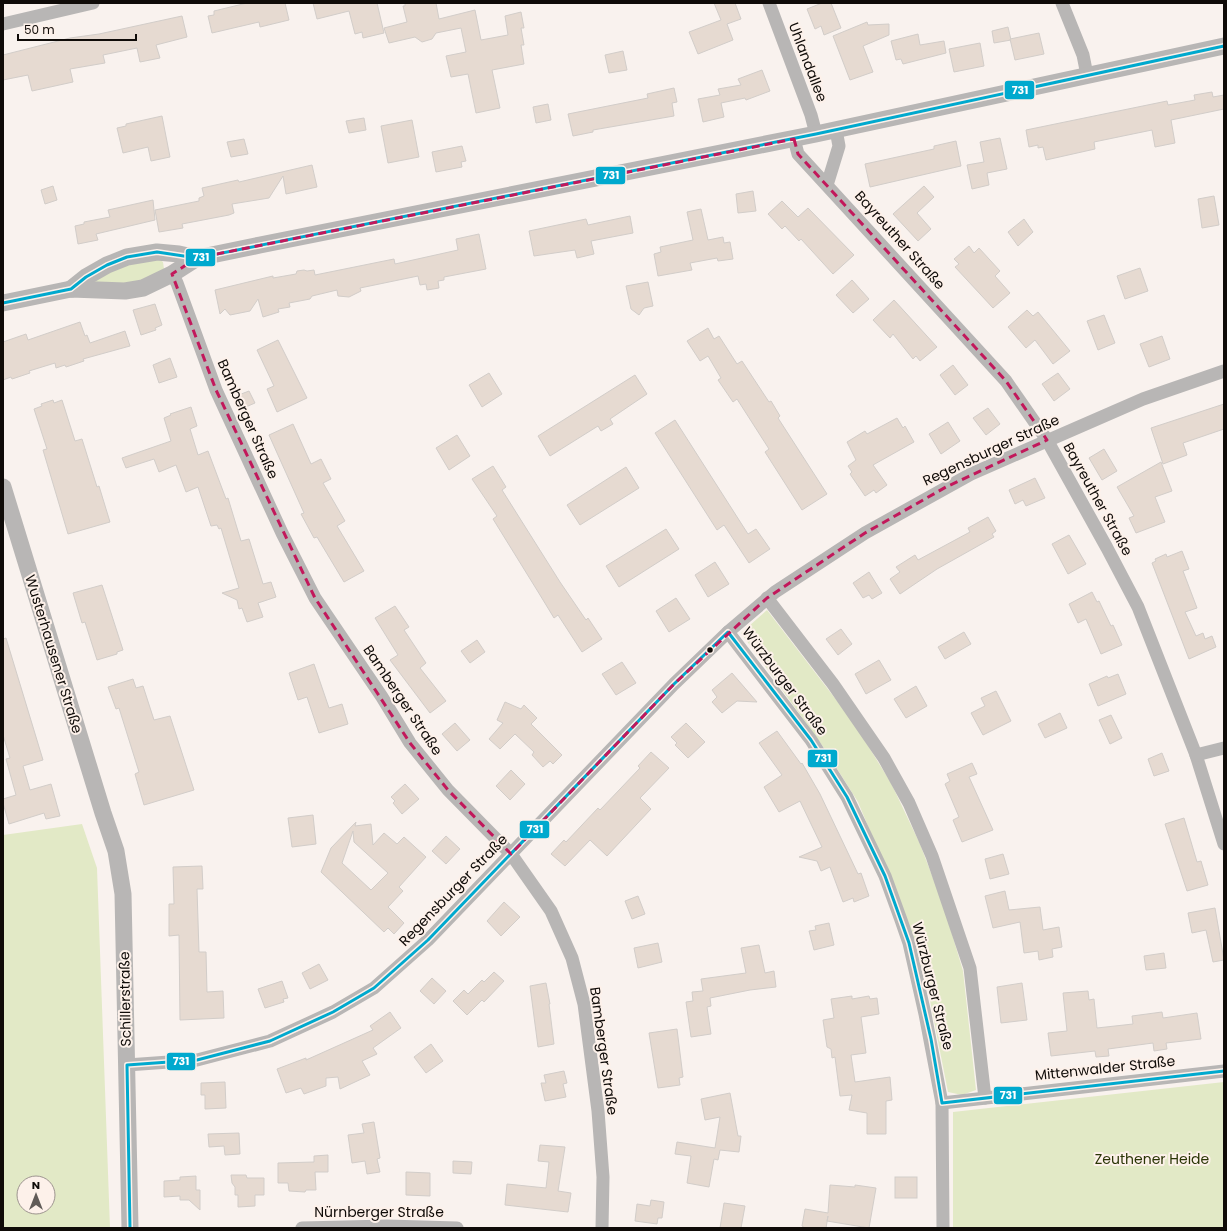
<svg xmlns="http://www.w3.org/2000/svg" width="1227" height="1231" font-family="Poppins,sans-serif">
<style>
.green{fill:#e2e9c6;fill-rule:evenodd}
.building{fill:#e6dad1;stroke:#d2cdc9;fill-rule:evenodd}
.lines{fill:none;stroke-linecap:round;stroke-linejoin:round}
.minor{stroke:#b8b6b5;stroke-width:13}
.tertiary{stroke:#b8b6b5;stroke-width:17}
.bus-1-casing{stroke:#fdf1ea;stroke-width:6}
.bus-1{stroke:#00a9ce;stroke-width:3}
.marked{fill:none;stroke:#c2185b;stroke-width:3;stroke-dasharray:8 5;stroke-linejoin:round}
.bus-dot{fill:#0f0b08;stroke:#fdf1ea;stroke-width:1.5}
.labels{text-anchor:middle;stroke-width:4;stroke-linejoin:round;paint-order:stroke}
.street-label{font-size:14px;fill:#0f0b08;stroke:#fdf1ea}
.park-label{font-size:14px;fill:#2a3505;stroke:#fdf1ea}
.line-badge{stroke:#fdf1ea;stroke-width:1.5}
.badge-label{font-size:11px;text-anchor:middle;font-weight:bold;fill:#fff}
</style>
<rect width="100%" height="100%" fill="#f9f2ee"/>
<g class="green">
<polygon points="156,257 163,262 164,269 144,282 93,285 92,280 109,268"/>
<polygon points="767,610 854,723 891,783 920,844 944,907 963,971 976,1090 962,1095 948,1092 926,980 903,910 858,802 824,748 741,633"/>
<path d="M82,824L97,868L110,1228H3V835ZM24,1183H48V1207H24Z"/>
<polygon points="1224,1082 1224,1228 953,1228 953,1112"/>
</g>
<g class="building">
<polygon points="247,3 285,3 289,20 260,27 259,22 212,33 208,16 214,15 214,11"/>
<polygon points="313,3 377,3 384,33 363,38 362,32 355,34 349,11 317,19"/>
<polygon points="405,3 436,3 439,19 475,10 481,40 508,35 505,16 521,12 524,28 521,28 524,45 521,45 524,64 492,70 500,108 476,113 468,74 451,77 446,56 466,52 461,28 436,33 432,39 422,42 415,37 389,43 384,28 407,22 403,6 405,6"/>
<polygon points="714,3 735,3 741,19 727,24 733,40 698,54 689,32 721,20"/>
<polygon points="822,3 831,3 841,28 824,35 821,26 815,29 807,9"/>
<polygon points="182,16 187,37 156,45 160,58 140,62 137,48 103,55 105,63 70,69 73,82 32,91 28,75 3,80 3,55 70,38 99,34"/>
<polygon points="867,22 868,25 889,24 889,35 863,46 873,72 850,80 833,36"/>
<polygon points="1008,27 1011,40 994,43 992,31"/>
<polygon points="1039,33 1044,54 1015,60 1010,39"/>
<polygon points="918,34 920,45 944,41 946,53 903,64 901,59 896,60 891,41"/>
<polygon points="980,43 984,66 954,72 949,49"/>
<polygon points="623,51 627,70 609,73 605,55"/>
<polygon points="762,70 770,91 746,100 745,98 721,103 724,117 703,122 698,99 720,95 718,89 741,85 738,79"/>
<polygon points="674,88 677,102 672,103 674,116 593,130 593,132 573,136 568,114 648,98 647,94"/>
<polygon points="1212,92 1213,97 1224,95 1224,109 1171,120 1175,143 1155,147 1152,130 1094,142 1095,149 1046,160 1043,147 1038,148 1038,145 1029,147 1026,130 1167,101 1168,105 1195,100 1194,95"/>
<polygon points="548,104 551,120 536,123 533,107"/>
<polygon points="162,116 170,157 151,161 148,147 123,153 117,128 126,126 126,124"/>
<polygon points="364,118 366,130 349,133 346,121"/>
<polygon points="412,120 419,157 388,163 381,126"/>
<polygon points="1000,138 1007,169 987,173 989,185 972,189 967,165 984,162 980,142"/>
<polygon points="244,139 248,154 231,157 227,142"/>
<polygon points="956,141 961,166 870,187 865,164 934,149 934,146"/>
<polygon points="462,146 466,161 461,162 462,167 436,172 432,152"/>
<polygon points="312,165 317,187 286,194 283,176 269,198 232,204 234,213 229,215 182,224 183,228 159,232 155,210 199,201 199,198 204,196 202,188 238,180 239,182"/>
<polygon points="53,186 57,200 45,204 41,190"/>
<polygon points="924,186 934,197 917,213 931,229 918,241 893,214"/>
<polygon points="753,191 756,211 738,213 736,194"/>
<polygon points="1214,196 1219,225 1202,228 1198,199"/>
<polygon points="153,200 155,220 96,234 98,240 78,244 75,226 84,224 84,222 110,217 108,210"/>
<polygon points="782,201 798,217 808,208 854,255 833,274 801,239 799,241 785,226 782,229 768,214"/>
<polygon points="701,209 708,240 723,237 724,243 730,242 733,259 718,261 717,258 690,263 692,270 658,276 654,254 661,252 660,247 693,240 687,212"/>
<polygon points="630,216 633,233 591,241 594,254 577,258 575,250 534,256 529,231 586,219 588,225"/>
<polygon points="1024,219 1033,232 1018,246 1008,232"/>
<polygon points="479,234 486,269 444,277 444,280 438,281 439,288 427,290 426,284 420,285 418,276 360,288 361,291 349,297 338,296 337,290 312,296 310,299 289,303 290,307 278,309 279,312 263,317 258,299 250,311 230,315 225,309 220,314 215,290 273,276 273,278 296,274 297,271 304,270 307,271 314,270 315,275 394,259 395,264 458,250 456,239"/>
<polygon points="969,246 974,253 979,248 1000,271 995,276 1010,293 993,308 955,267 959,264 954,259"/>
<polygon points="1140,268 1148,291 1125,299 1117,276"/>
<polygon points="852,280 869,299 853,313 836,295"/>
<polygon points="648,282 653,306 644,308 639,315 631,309 626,286"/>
<polygon points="894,300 937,347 920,361 916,356 913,359 893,334 890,338 873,320"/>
<polygon points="155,304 162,325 155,328 156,330 141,335 133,310"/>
<polygon points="1027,310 1033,316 1038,312 1070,351 1053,364 1035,340 1026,348 1008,327"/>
<polygon points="1104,315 1115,343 1098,350 1087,321"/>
<polygon points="80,322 85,336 87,335 90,343 125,331 130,346 83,359 84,361 66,367 65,365 56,368 55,363 29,371 30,373 12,379 11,377 3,380 3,342 26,334 28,340"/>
<polygon points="708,328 714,339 719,336 737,364 742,361 769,402 771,401 780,416 778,418 827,494 802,510 765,452 769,449 737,399 733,402 718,380 721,378 708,356 700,361 687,341"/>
<polygon points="1162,336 1170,359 1149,367 1140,344"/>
<polygon points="278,340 307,398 277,412 267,389 274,386 257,350"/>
<polygon points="170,358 177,377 159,383 153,365"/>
<polygon points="953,365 968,385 955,395 940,375"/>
<polygon points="489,373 502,394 482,407 469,385"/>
<polygon points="1058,373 1070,389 1054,401 1042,384"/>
<polygon points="635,375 647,394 610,419 613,424 601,431 598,426 550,456 538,436"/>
<polygon points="249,391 255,403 241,409 236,396"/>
<polygon points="53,400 54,403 62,400 75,441 82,439 97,487 99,486 110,522 68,534 43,450 47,449 34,409 42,406 41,404"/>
<polygon points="1224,404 1224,429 1183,443 1187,455 1163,464 1151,428"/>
<polygon points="191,407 197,426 190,429 198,455 208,451 226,499 228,498 241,541 249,539 263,584 271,582 276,597 258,603 263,617 247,622 242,608 239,609 237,600 222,593 239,588 221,528 219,529 217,525 211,526 198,487 186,492 176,465 159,472 154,459 126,468 122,458 171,441 164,418 171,415 170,414"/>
<polygon points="988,408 1000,424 986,435 973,418"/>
<polygon points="897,418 903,428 905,426 914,442 873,465 887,485 876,493 874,490 865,496 850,474 852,472 848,466 856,460 847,442 865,431 867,434"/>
<polygon points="675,420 748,534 756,529 770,549 749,563 724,525 717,530 655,433"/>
<polygon points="948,422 960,441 941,454 929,434"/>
<polygon points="293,424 311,464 321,459 331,479 323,483 345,521 337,526 364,571 344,582 317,537 314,538 301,514 304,513 269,435"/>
<polygon points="457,435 470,456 449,470 436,448"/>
<polygon points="1104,449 1117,471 1102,480 1089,458"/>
<polygon points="1161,462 1172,491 1155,497 1165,522 1136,533 1129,518 1134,516 1117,487"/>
<polygon points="493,466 506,487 502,490 560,582 586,620 588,618 602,639 582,652 558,615 554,618 540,595 493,519 497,516 472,479"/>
<polygon points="626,467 639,488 580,525 567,505"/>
<polygon points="1035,478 1045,498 1026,506 1023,500 1015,504 1009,490"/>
<polygon points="988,517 996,531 992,534 994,537 937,569 900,594 890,579 900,572 896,567 915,555 918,560 970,532 968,528"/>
<polygon points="666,529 679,549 619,587 606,566"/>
<polygon points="1069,535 1086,564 1068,574 1052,544"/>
<polygon points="1182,551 1189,569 1183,571 1197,608 1185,612 1196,636 1203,633 1205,639 1212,636 1216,647 1189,659 1152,563 1156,561 1155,559 1166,554 1167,557"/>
<polygon points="715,562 729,584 708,597 695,575"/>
<polygon points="869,572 882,593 872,599 869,595 863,598 853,583"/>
<polygon points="102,585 123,650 117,652 117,654 97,660 85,622 82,623 73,593"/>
<polygon points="1092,592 1097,602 1099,601 1111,626 1113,625 1122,645 1101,654 1086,619 1078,623 1069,604"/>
<polygon points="676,598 690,619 669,632 656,611"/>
<polygon points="395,606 409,627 404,630 426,663 420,668 446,701 430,713 390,660 398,655 375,618"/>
<polygon points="841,629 852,644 838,655 826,639"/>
<polygon points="964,632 971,644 945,659 938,647"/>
<polygon points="6,638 43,760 23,766 30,790 51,784 60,816 46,819 44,813 9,824 3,803 3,799 16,795 6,759 10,758 3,735 3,639"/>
<polygon points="477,640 485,652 470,663 461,651"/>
<polygon points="879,660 891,680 866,694 855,674"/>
<polygon points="622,662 636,683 616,695 602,674"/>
<polygon points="314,664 329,708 342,704 348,724 319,733 307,697 298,700 289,673"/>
<polygon points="732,673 757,702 737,701 722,713 712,702 717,697 712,690"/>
<polygon points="1118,674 1126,694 1098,706 1089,684 1107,676 1108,678"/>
<polygon points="133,679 136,688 143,686 154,720 170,716 194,790 144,805 135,774 139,772 119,708 116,709 108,687"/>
<polygon points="916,686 927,706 906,718 894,699"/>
<polygon points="996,691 1011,721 983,735 971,713 985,706 981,698"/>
<polygon points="505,702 521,709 524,705 537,718 531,724 562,755 553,764 550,761 543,767 532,755 534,752 515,734 500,749 489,739 503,723 497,720"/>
<polygon points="1060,713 1067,728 1045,738 1038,724"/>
<polygon points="1111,715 1122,738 1110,744 1099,720"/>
<polygon points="455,723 470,740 457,751 442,734"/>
<polygon points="686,723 705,742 688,758 675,745 677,743 671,737"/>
<polygon points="777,731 801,764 802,763 820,794 858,874 861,873 869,896 854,902 853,898 843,902 830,867 821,871 817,861 799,857 822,847 800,801 779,812 764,787 782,775 759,743"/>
<polygon points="651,752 669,768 640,798 651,809 607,856 590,840 565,866 551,854 564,840 566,842 598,808 600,810 640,768 638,766"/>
<polygon points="1162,753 1169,771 1154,776 1148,759"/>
<polygon points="972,763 977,774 969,777 993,830 962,842 953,820 959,817 945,784 950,781 947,774"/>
<polygon points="511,770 525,784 510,800 496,786"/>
<polygon points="405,784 419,799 402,814 393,803 395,801 391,797"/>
<polygon points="313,815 316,844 292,847 288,818"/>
<polygon points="1184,818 1197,862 1201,861 1208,885 1187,891 1165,824"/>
<path d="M356,822L355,826L371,824L373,845L384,833L397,844L404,837L426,857L399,887L403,891L388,907L404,923L394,934L388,928L384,932L321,872L331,848ZM353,831L354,842L388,873L371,890L342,863Z"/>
<polygon points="446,836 460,849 446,864 432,851"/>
<polygon points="1003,854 1009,874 990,879 985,859"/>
<polygon points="202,866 203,889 197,889 199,952 206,952 207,992 223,991 224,1018 180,1020 179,935 169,936 169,904 174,904 173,867"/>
<polygon points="1005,891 1009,910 1040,907 1043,930 1059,927 1062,947 1052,949 1053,957 1039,960 1038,951 1024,953 1020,922 993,928 985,896"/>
<polygon points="638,896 645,914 632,919 625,901"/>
<polygon points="504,902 520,917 501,936 487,921"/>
<polygon points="1215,908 1224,960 1213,962 1206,930 1192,933 1188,913"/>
<polygon points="829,923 834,945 814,950 809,931 816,930 815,926"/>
<polygon points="658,943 662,962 638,968 634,948"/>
<polygon points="759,945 765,973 774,971 776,987 750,990 710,998 711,1006 707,1007 711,1034 691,1037 686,1002 693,1001 692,992 703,991 701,979 746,973 741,948"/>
<polygon points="1164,953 1166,968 1146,970 1144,956"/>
<polygon points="319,964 328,980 310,989 302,973"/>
<polygon points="494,972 504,981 484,1002 482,1000 467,1015 453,1001 464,990 468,994 482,980 484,982"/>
<polygon points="432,978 446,991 434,1004 420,991"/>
<polygon points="282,981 288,998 283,999 284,1002 265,1008 258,989"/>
<polygon points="546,983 550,1004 549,1004 554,1044 538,1047 530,986"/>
<polygon points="1022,983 1027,1020 1001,1023 997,987"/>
<polygon points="1088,991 1089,1000 1094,999 1097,1028 1133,1024 1132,1016 1162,1012 1163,1018 1197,1013 1201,1039 1166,1043 1167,1049 1154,1051 1153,1043 1108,1049 1109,1056 1096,1057 1095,1051 1051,1056 1048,1033 1067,1031 1063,993"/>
<polygon points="852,996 852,999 869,996 870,999 877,998 879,1014 861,1017 866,1053 851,1055 855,1082 890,1077 892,1100 886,1101 886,1134 867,1134 867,1113 849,1110 852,1095 840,1096 835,1057 832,1058 831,1049 827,1047 823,1020 834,1018 831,999"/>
<polygon points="390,1012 401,1028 373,1048 377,1054 362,1061 370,1075 340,1089 338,1077 326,1078 326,1086 304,1094 301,1088 286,1093 277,1069 306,1058 306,1060 373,1030 370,1026"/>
<polygon points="677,1029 683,1077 679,1078 680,1085 658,1088 649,1033"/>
<polygon points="431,1044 443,1061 426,1073 414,1057"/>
<polygon points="564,1071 567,1083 563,1084 566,1097 545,1101 541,1083 546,1083 544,1075"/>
<polygon points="225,1082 226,1108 205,1109 205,1095 201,1095 201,1083"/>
<polygon points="730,1093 738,1136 741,1136 739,1152 720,1150 718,1160 714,1159 709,1187 687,1183 691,1156 675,1154 677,1142 715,1148 720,1117 705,1120 701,1099"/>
<polygon points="374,1122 380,1158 377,1159 380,1172 367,1174 365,1161 352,1163 348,1135 364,1133 362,1124"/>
<polygon points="239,1133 240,1154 225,1155 224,1146 209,1147 208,1134"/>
<polygon points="540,1145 565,1147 558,1191 571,1193 568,1212 505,1205 507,1184 546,1188 549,1162 538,1161"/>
<polygon points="328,1155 328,1172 315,1172 316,1190 306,1190 305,1192 289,1191 288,1183 278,1183 278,1163 314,1162 314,1156"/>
<polygon points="453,1161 472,1162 471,1174 453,1173"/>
<polygon points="406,1172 430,1173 430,1196 406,1195"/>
<polygon points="231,1175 246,1175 247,1178 264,1178 264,1195 255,1195 255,1206 238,1207 238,1195 235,1195 235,1187 232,1183"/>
<polygon points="196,1176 196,1190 200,1190 200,1210 189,1200 180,1200 180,1196 164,1197 164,1181 180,1180 180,1177"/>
<rect x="895" y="1177" width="22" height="21"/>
<polygon points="830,1185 855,1187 855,1185 876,1188 869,1228 827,1221 828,1216 826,1228 805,1228 802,1226 805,1209 828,1213"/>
<polygon points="651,1200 664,1202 662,1218 658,1218 657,1224 635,1221 637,1204 650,1206"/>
<polygon points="724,1203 745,1206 741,1228 720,1228"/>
</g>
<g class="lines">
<g class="minor">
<polyline points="769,3 811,115 816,134"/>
<polyline points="1062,3 1083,55 1087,75"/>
<polyline points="3,24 93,3"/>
<polyline points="794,139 798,154 1006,381 1047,440 1107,548 1138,607 1196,755 1224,844"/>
<polyline points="827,185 839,146 836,130"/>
<polyline points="172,274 177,283 216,390 282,533 315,598 382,697 410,743 448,790 511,854 551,911 572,958 584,1004 598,1111 603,1177 602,1228"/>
<polyline points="767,598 833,684 884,758 909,803 932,856 970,968 985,1098"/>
<polyline points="728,632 811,740 847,797 885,876 901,920 909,943 925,1014 942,1103 943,1228"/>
<polyline points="1196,755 1224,748"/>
<polyline points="127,1065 197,1060 270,1041 333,1012 374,988 428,940 674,684 728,632 775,592 865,533 971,474 1143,399 1224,371"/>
<polyline points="942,1103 1224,1071"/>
<polyline points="302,1228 387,1226 457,1228"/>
</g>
<g class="tertiary">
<polyline points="71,289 86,277 107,265 127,257 157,252 179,254 197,258 260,245 816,134 1224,46"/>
<polyline points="3,303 71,289 125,291 143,288 172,274 197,258"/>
<polyline points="3,487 103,813 116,851 123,894 130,1228"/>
</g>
<defs>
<g id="bus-1">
<polyline points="3,303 71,289 86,277 107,265 127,257 157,252 197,258 816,134 1224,46"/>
<polyline points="130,1228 127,1065 197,1060 270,1041 333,1012 374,988 428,940 674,684 728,632 811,740 847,797 885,876 909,943 931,1039 942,1103 1224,1071"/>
</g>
</defs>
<use href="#bus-1" class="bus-1-casing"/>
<use href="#bus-1" class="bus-1"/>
</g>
<path class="marked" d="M794,139L798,154L1006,381L1047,440L946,487L865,533L767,598L674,684L511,854L448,790L410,743L315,598L216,390L172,274L197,258Z"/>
<circle class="bus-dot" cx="710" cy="650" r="3.5"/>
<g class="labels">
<g class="street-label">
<text transform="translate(808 62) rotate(69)" y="5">Uhlandallee</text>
<text transform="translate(900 240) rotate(48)" y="5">Bayreuther Straße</text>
<text transform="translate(248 419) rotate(66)" y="5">Bamberger Straße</text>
<text transform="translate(991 450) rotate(-25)" y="5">Regensburger Straße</text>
<text transform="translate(1098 499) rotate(61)" y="5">Bayreuther Straße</text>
<text transform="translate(54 654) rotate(73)" y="5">Wusterhausener Straße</text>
<text transform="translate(785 681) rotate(53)" y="5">Würzburger Straße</text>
<text transform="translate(403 700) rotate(56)" y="5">Bamberger Straße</text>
<text transform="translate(453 890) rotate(-46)" y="5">Regensburger Straße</text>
<text transform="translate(933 986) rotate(76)" y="5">Würzburger Straße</text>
<text transform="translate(125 999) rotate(-91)" y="5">Schillerstraße</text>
<text transform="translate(604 1051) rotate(82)" y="5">Bamberger Straße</text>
<text transform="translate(1105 1068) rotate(-6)" y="5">Mittenwalder Straße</text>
<text x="379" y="1217">Nürnberger Straße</text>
</g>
<g class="park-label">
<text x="1152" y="1164">Zeuthener Heide</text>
</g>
</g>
<g class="line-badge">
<rect x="1004" y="80" width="31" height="20" rx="4" fill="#00a9ce"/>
<rect x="595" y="166" width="31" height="19" rx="4" fill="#00a9ce"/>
<rect x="185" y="248" width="31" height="19" rx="4" fill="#00a9ce"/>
<rect x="807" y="749" width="31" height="19" rx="4" fill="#00a9ce"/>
<rect x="519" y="820" width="31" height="19" rx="4" fill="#00a9ce"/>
<rect x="166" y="1052" width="30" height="19" rx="4" fill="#00a9ce"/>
<rect x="993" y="1086" width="30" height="19" rx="4" fill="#00a9ce"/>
</g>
<g class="badge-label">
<text x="1020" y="94">731</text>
<text x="611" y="179">731</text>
<text x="201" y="261">731</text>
<text x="823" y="762">731</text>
<text x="535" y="833">731</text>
<text x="181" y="1065">731</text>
<text x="1008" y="1099">731</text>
</g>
<rect width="1227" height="1231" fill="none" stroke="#0f0b08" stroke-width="8"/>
<g transform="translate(36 1195)"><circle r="19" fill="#fdf1ea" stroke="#9e9590"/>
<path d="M0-3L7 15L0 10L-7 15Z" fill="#615c58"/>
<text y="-6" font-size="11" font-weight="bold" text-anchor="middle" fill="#0f0b08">N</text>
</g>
<path d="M18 34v6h118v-6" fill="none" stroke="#0f0b08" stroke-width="2"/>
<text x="24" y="34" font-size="12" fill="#0f0b08" stroke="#fdf1ea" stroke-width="3" paint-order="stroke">50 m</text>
</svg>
